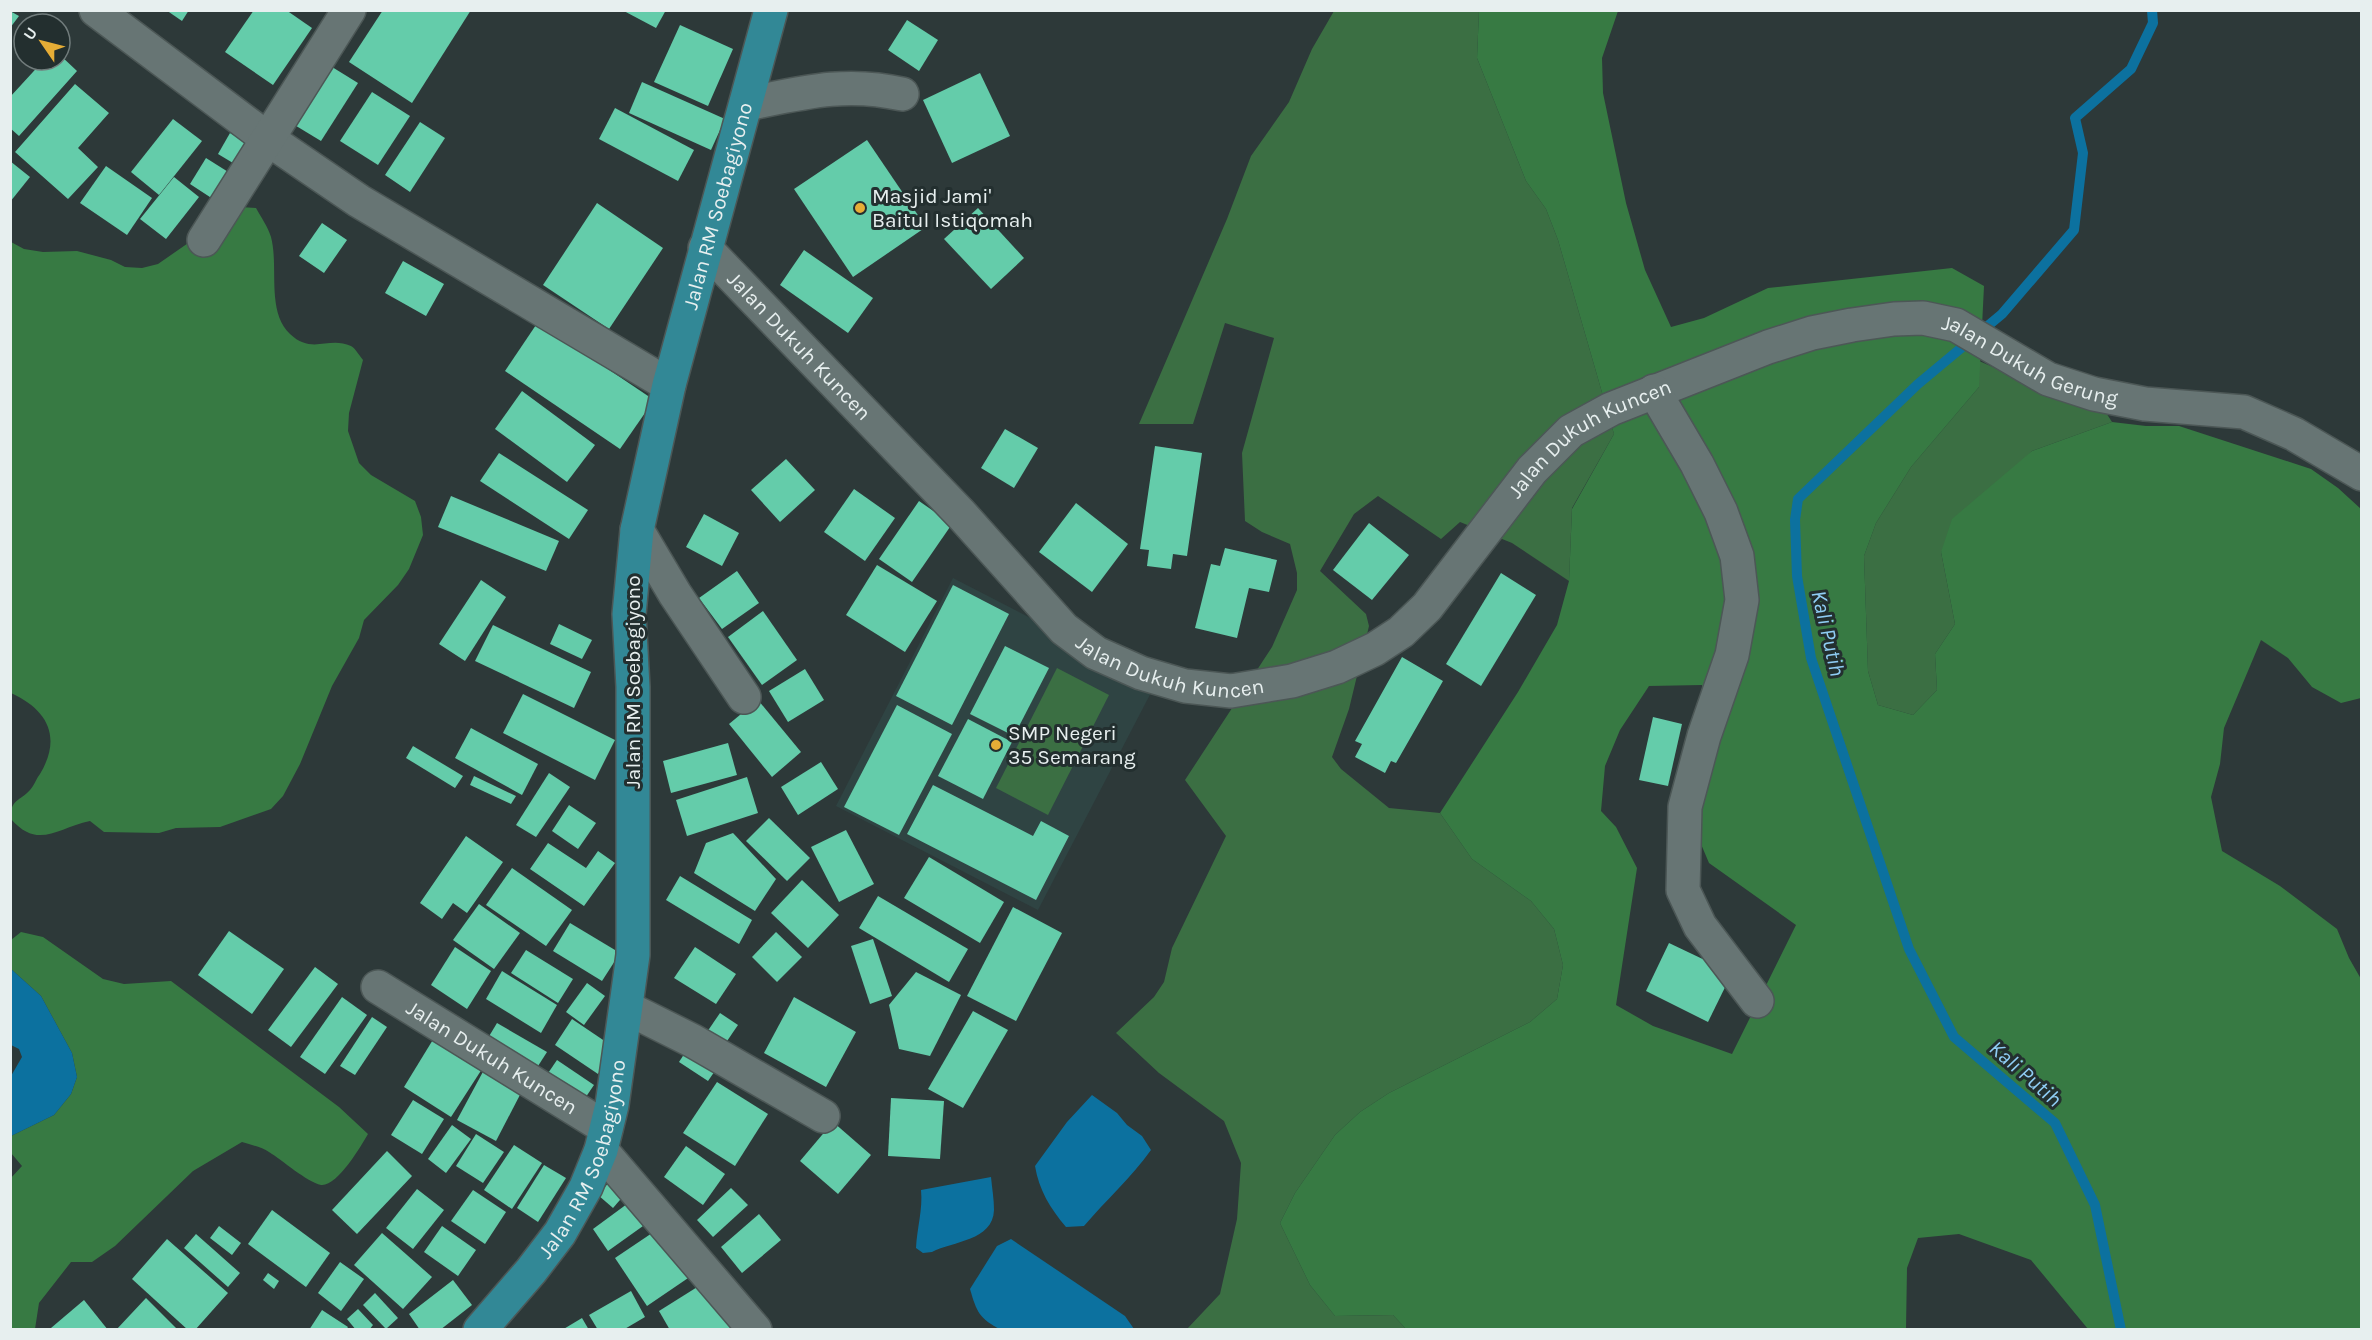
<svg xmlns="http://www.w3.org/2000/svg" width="2372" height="1340" font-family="Karla,sans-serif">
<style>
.built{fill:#2f4443}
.green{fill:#3b6f43}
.forest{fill:#377a43;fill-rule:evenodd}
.water{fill:#0c719f}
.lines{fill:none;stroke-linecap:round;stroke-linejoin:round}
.stream{stroke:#0c719f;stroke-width:10}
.building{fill:#64ccaa}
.minor-casing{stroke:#4c5756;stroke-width:36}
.major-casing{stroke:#4c5756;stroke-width:36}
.minor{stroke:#677574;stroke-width:33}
.major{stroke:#328896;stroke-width:33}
.poi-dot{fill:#e6ad36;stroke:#232f2f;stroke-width:2}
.labels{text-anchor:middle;stroke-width:6;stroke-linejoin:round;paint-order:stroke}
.poi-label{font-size:21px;fill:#e7efef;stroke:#232f2f;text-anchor:start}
.street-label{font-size:21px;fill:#e7efef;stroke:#232f2f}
.water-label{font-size:22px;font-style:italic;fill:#8fcdf4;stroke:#232f2f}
</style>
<rect width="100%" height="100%" fill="#2d3939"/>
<polygon class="built" points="953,578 1156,683 1038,910 836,806"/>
<g class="green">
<polygon points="1334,11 1479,11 1477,58 1526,181 1546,209 1558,240 1614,434 1572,508 1569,581 1512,543 1460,522 1441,539 1378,496 1354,514 1320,571 1366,614 1369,626 1349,709 1332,757 1341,769 1389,808 1440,813 1472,859 1531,901 1554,929 1563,965 1557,999 1530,1022 1389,1093 1360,1112 1335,1135 1295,1193 1280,1223 1310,1285 1335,1316 1393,1315 1406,1329 1187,1329 1220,1294 1237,1219 1241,1163 1224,1121 1159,1073 1116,1033 1154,997 1164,982 1172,948 1226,836 1185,780 1272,647 1297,590 1297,573 1290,544 1262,532 1245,521 1242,453 1274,338 1225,323 1193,424 1139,424 1227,219 1251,156 1289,102 1312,49"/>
<polygon points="1979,361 2059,395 2103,408 2112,422 2032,451 1941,552 1955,624 1935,654 1937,690 1913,715 1878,705 1868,671 1864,556 1876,523 1911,467 1979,387"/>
<polygon points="1057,668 1109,695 1048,815 996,788"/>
</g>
<g class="forest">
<path d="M1479,11H1618L1602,58L1603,93L1626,203L1645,270L1671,327L1704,318L1768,288L1952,268L1984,286L1979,387L1911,467L1876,523L1864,556L1868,671L1878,705L1913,715L1937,690L1935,654L1955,624L1941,552L1952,519L2032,451L2112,422L2146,426H2179L2311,469L2338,488L2361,509V698L2341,703L2312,687L2288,658L2261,640L2224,728L2220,764L2211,797L2222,851L2280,886L2337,929L2349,958L2361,979V1329H2088L2031,1260L1959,1234L1918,1238L1907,1268L1906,1329H1406L1393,1315L1335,1316L1310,1285L1280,1223L1295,1193L1335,1135L1360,1112L1389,1093L1530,1022L1557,999L1563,965L1554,929L1531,901L1472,859L1440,813L1518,692L1557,625L1569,581L1572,509L1614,434L1558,240L1546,209L1526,181L1477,58ZM1702,685L1706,779L1698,837L1709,863L1796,925L1732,1054L1653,1026L1616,1005L1637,868L1616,827L1601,811L1605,766L1620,730L1649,686Z"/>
<path d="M240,207L256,208C261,217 268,227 271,237C279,267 266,311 290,334C312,355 328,336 351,346C355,348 359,355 363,360L349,413L348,431L359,463L371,475L415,501L421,517L423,535L409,569L398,585L364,620L359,638L332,686L300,764L283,796L271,809L220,827L176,828L159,833L104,832L90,821C57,828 38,850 11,819C10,799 19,802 30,790C34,786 36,779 40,774C62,737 48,710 11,693V242L24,249L43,252L77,251L111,260L125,267L142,268L158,264Z"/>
<path d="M21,932L43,937L103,979L124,984L171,981L339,1107L368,1134C361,1146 337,1187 321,1185C307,1182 282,1160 269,1152C262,1147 251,1145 242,1142L193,1171L115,1246L92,1262H71L39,1303L35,1329H11L10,1179L22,1166L11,1153V1136L54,1115L71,1094L77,1077L72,1053L41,996L11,969V940Z"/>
</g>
<g class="water">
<polygon points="11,969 41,996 72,1053 77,1077 71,1094 54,1115 11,1136 11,1076 22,1057 19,1049 11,1045"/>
<path d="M1092,1095L1117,1113L1127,1125L1142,1136L1151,1150C1131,1178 1106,1200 1084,1226L1066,1227C1050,1208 1039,1190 1035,1166L1067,1122Z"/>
<path d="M991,1177C992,1188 994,1199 994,1210C993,1241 953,1241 932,1252L923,1253L916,1248C917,1228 923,1209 921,1190Z"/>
<path d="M1011,1239L1125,1316L1134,1329L1001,1330C979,1318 977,1313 970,1289L997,1246Z"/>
</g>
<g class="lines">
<polyline class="stream" points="2121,1330 2095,1205 2055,1123 1954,1037 1909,949 1811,658 1797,576 1795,520 1798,499 1918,384 2002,314 2074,230 2083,153 2075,118 2131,69 2153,23 2152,10"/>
</g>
<g class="building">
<polygon points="166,10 189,10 182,21"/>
<polygon points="254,10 286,10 312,28 273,85 225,52"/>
<polygon points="383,10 471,10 412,103 349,62"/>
<polygon points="622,10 666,10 656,28"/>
<polygon points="10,11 19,16 10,28"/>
<polygon points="907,20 938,40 919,71 888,50"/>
<polygon points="680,25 733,49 708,106 654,82"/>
<polygon points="60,55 77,71 19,136 10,128 10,97 44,60 60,60"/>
<polygon points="324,62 358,83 321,141 288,121"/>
<polygon points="980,73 1010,136 952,163 923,100"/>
<polygon points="642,82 725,119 711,150 629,113"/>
<polygon points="75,84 109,113 78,148 98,167 68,199 15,152"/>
<polygon points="372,92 410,116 378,165 340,141"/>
<polygon points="615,108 694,150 678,181 599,139"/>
<polygon points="173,119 202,141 159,195 131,172"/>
<polygon points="420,122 445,138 410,192 385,175"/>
<polygon points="230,133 246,142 233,163 218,154"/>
<polygon points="867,140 926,227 853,277 794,189"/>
<polygon points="206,158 233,175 216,201 190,184"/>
<polygon points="10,161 30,177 10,202"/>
<polygon points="106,166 152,198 127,235 80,203"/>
<polygon points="174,177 199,197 166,239 140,219"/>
<polygon points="597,203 663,248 609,329 543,285"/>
<polygon points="978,208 1024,258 991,289 944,239"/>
<polygon points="322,223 347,240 324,273 299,256"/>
<polygon points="804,250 873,298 848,333 780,285"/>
<polygon points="403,261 444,284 426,316 385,293"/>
<polygon points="538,322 654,400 620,449 505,371"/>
<polygon points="522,391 595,445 567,482 495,429"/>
<polygon points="1005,429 1038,448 1014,488 981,468"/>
<polygon points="1155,446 1202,453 1187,556 1173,554 1171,569 1147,566 1149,550 1140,549"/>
<polygon points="499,453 588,510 569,539 480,481"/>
<polygon points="786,459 815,490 780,522 751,490"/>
<polygon points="854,489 895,518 865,561 824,532"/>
<polygon points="451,496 559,541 546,571 438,527"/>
<polygon points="919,501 952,524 912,582 879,559"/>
<polygon points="1076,503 1128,544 1092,592 1039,552"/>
<polygon points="704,514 739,533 722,566 686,547"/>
<polygon points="1369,523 1409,555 1372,600 1333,570"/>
<polygon points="1225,548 1277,560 1269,592 1249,588 1237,638 1195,628 1211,564 1220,566"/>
<polygon points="877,565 937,601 905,652 846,615"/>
<polygon points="737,571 759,603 722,629 699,598"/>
<polygon points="1501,573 1536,595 1481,686 1446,664"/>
<polygon points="481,580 506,597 465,661 439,644"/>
<polygon points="953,585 1009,614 952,725 896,696"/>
<polygon points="763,611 797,660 762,685 728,637"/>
<polygon points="559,624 592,640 582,659 550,644"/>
<polygon points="493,625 591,672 574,708 475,661"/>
<polygon points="1005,646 1049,668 1014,736 970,714"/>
<polygon points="1402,657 1443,681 1396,763 1391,761 1385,773 1355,757 1362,744 1355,741"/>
<polygon points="805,669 824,700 788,722 769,691"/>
<polygon points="523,694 615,740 595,780 503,733"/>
<polygon points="758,700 801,752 772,777 729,724"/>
<polygon points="897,705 952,734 899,835 844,807"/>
<polygon points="1653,717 1682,724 1668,786 1639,780"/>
<polygon points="968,719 1012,742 983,799 938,776"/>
<polygon points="471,728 538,764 522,795 455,758"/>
<polygon points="728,743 737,775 671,793 663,761"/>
<polygon points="413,746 463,776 455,788 406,758"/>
<polygon points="821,762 838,789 798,815 781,787"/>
<polygon points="549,773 570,787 536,837 516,825"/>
<polygon points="474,776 516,796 511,804 470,785"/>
<polygon points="747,777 758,813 687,836 676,800"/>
<polygon points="933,785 1033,836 1041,821 1069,836 1036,900 907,834"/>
<polygon points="569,805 596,823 578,849 552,831"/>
<polygon points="769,818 810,858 787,881 746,841"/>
<polygon points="846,830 874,884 839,902 811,847"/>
<polygon points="733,833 776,879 755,911 694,873 706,843"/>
<polygon points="466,836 503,862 467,913 453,903 442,919 420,903"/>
<polygon points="548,843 586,868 598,851 615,863 584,906 530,869"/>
<polygon points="929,857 1004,902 980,943 904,898"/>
<polygon points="512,868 572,910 546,946 486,905"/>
<polygon points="680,876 752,920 739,944 666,900"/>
<polygon points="802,880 839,915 808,948 771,913"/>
<polygon points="878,896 968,949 949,982 859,928"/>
<polygon points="479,904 520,933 494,969 453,940"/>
<polygon points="1013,907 1062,933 1016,1021 967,996"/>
<polygon points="570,923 620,953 602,981 553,951"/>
<polygon points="229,931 284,969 252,1014 198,975"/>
<polygon points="776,932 802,957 777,982 752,957"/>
<polygon points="873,939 892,996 870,1004 851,946"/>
<polygon points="1669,943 1732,973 1708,1022 1646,991"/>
<polygon points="455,947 491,971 467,1009 431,985"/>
<polygon points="695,947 736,974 716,1004 674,978"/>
<polygon points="526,950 573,979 558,1003 511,973"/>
<polygon points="315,967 338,984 291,1047 268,1030"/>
<polygon points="502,971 557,1005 541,1033 486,999"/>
<polygon points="916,972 961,995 930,1056 899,1049 889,1005"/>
<polygon points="587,983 605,996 584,1025 566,1012"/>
<polygon points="342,997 367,1015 325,1074 300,1057"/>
<polygon points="794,997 856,1032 826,1087 764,1053"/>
<polygon points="973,1011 1008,1030 963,1108 928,1089"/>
<polygon points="720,1013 738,1025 725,1044 707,1032"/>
<polygon points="372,1017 387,1027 355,1075 340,1066"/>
<polygon points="572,1019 615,1048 598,1074 555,1045"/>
<polygon points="497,1023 547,1052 531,1077 482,1048"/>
<polygon points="434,1038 482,1069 451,1117 404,1087"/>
<polygon points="692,1042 721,1062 708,1081 679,1062"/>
<polygon points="557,1060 594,1085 579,1107 542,1082"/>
<polygon points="485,1068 523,1089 496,1141 457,1120"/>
<polygon points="717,1082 768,1114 735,1166 683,1133"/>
<polygon points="891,1098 944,1101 940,1159 888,1156"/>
<polygon points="413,1100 444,1119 422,1154 391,1135"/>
<polygon points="833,1122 871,1155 838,1194 800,1161"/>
<polygon points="452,1125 471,1139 446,1173 428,1159"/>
<polygon points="476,1134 504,1152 483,1183 456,1166"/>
<polygon points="514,1145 542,1163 512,1209 484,1190"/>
<polygon points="686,1146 725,1174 703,1205 664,1177"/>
<polygon points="387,1151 412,1176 357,1234 332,1210"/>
<polygon points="544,1165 566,1178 538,1222 517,1208"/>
<polygon points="611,1180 626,1193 613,1208 598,1195"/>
<polygon points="731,1188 748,1205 713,1237 697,1220"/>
<polygon points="417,1189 444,1210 413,1249 386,1228"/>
<polygon points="473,1190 506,1212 485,1244 451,1221"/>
<polygon points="627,1204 643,1226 608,1251 593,1229"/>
<polygon points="272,1210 330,1253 306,1287 248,1244"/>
<polygon points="759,1214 781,1240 742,1273 721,1247"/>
<polygon points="219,1226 241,1243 232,1255 210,1238"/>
<polygon points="442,1226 476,1250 458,1276 424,1252"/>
<polygon points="661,1227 694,1274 647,1306 615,1258"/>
<polygon points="382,1233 432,1277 403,1309 354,1265"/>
<polygon points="196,1234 240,1273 228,1287 184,1248"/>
<polygon points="167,1239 228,1293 195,1330 188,1330 132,1279"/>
<polygon points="340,1262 364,1279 341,1311 318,1293"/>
<polygon points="268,1273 279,1281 274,1289 263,1280"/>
<polygon points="710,1279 740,1330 670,1330 659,1311"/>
<polygon points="453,1280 472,1305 440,1330 420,1330 409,1314"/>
<polygon points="631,1291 645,1317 623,1330 598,1330 589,1315"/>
<polygon points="375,1293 398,1318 386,1329 363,1305"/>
<polygon points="146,1298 178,1330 116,1330"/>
<polygon points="84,1300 108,1330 52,1330 51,1328"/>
<polygon points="358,1309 373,1325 369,1330 356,1330 347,1319"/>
<polygon points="322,1310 348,1327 346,1330 309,1330"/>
<polygon points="582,1318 589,1330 562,1330"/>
</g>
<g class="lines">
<defs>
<g id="minor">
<polyline points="96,10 268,139 359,201 669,385"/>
<path d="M746,104C801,93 845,81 902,94"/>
<polyline points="204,240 349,10"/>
<path id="s1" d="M705,248L961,514L1064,629L1096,653L1141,673L1185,686L1231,691L1292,681L1337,667L1375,649L1401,632L1427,607L1532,470L1571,431L1611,409L1768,347L1812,333L1852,325L1894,319L1923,318L1956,325L2048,379L2094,394L2145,404L2244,412L2294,434L2362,474"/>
<polyline points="1654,391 1697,464 1721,512 1737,556 1742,600 1732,655 1704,736 1685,807 1683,890 1700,926 1757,1001"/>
<polyline points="637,530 675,594 744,697"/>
<path id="s2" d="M378,987L606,1128"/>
<polyline points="627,1008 693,1041 823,1116"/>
<polyline points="601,1150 755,1330"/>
</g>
<g id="major">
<path id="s3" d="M480,1330L531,1271L560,1233L586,1187L601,1150L612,1105L633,955V687L629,614L637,530L669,385L771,10"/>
</g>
</defs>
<use href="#minor" class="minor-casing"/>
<use href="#major" class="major-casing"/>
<use href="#minor" class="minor"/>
<use href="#major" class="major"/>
</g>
<g class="poi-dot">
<circle cx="860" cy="208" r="6"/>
<circle cx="996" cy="745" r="6"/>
</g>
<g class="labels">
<g class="poi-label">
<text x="872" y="203">Masjid Jami'<tspan x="872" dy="24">Baitul Istiqomah</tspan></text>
<text x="1008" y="740">SMP Negeri<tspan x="1008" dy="24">35 Semarang</tspan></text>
</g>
<g class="street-label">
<text dy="7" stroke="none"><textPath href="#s3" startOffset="1176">Jalan RM Soebagiyono</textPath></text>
<text dy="7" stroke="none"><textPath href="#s1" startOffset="136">Jalan Dukuh Kuncen</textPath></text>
<text dy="7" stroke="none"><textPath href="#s1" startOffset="1640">Jalan Dukuh Gerung</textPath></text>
<text dy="7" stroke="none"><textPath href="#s1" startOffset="1162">Jalan Dukuh Kuncen</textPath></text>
<text dy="7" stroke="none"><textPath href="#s1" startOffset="640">Jalan Dukuh Kuncen</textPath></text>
<text transform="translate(633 682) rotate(-90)" y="7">Jalan RM Soebagiyono</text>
<text dy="7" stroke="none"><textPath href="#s2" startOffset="134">Jalan Dukuh Kuncen</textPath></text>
<text dy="7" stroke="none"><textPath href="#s3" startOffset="204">Jalan RM Soebagiyono</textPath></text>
</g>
<g class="water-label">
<text transform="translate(1829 633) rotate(77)" y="8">Kali Putih</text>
<text transform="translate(2026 1073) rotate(41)" y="8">Kali Putih</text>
</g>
</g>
<rect width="2372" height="1340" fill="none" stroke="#e7efef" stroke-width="24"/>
<g transform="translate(42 42) rotate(305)"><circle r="28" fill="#232f2f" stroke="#717c7c" stroke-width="1.5"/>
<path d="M0-4.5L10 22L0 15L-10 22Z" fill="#e6ad36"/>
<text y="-9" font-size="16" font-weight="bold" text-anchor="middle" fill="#e7efef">U</text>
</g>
</svg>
